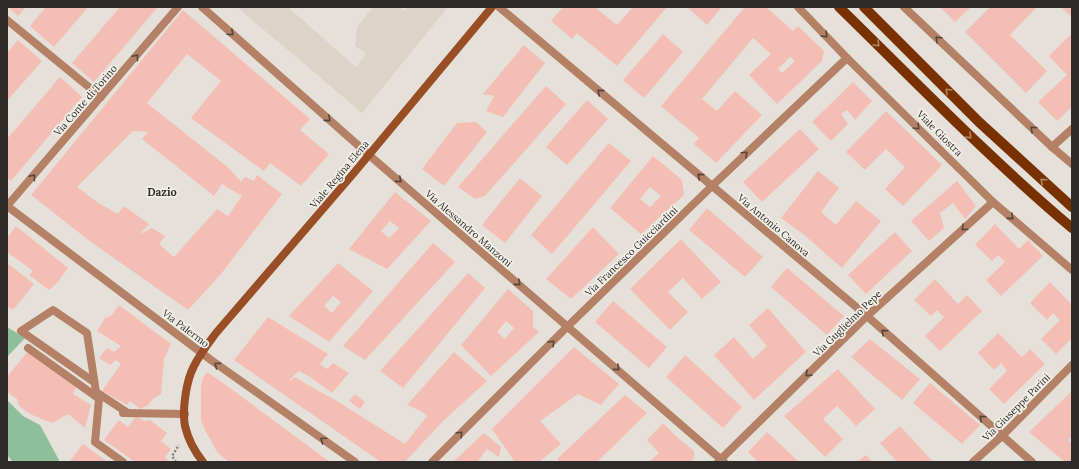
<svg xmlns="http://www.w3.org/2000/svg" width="1079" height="469" font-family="Lora,serif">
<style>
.built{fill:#dcd5c7}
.green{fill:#8ebf9b}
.building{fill:#f4beb5;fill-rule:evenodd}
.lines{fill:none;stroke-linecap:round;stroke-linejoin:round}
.path{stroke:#85827e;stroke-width:2.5;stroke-dasharray:2 2;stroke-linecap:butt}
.service{stroke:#b48066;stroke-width:8}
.minor{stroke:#b48066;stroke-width:8}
.secondary{stroke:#994e26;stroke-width:8}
.primary{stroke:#793100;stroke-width:10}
.oneway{stroke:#56453c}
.oneway2{stroke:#af8668}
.labels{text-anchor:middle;stroke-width:3.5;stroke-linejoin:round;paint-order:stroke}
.street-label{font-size:10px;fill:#2e2c2a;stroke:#f2eee8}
.neighbourhood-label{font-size:11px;font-weight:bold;fill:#2e2c2a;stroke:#f2eee8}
</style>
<rect width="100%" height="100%" fill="#e5e1da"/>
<polygon class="built" points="237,7 288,7 356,67 366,53 355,46 357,27 373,7 400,7 404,11 407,7 448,7 362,113"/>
<g class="green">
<polygon points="7,327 25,338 7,357"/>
<polygon points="7,400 23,416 40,425 59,460 58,462 13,462 7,455"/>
</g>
<g class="building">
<polygon points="8,7 26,7 18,16"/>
<polygon points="46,7 88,7 54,47 30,26"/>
<polygon points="120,7 158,7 94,82 72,63"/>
<polygon points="563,7 599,7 597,9 617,25 633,7 667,7 617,66 577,33 572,39 551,21"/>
<polygon points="687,7 722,7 707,25"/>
<path d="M745,7H766L793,31L798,26L824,51L822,61L777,104L749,75L771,54L753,38L702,99L717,111L735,91L762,115L716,163L694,144L699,138L661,106ZM790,57L795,61L782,73L778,69Z"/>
<polygon points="940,7 971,7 955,22"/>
<polygon points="990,7 1037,7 1010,35 1047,71 1026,93 965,32"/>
<polygon points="1061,7 1072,7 1072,14 1070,16"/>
<path d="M183,10L310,119L300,130L329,154L301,186L270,163L264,171L191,118L221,81L187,54L147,103L230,169L241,182L245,177L254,181L257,175L282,194L221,274L188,310L91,242L31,195ZM133,131L148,132L142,139L214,196L222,184L242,196L228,216L217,209L174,257L159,244L165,236L152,228L140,234L149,224L124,206L118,214L97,202L77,187Z"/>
<polygon points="663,34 683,52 644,98 623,80"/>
<polygon points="1070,35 1072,37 1072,107 1057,121 1038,102 1067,75 1049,56"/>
<polygon points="18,40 42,61 7,101 7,53"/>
<polygon points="524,45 545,63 503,117 486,111 494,96 483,94"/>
<polygon points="60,77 82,97 11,181 7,178 7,139"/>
<polygon points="853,82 872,101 855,120 847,110 841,114 848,124 831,141 812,122"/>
<polygon points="546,86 566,104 485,196 475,199 458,187"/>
<polygon points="587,100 608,119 567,165 546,147"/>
<polygon points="886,111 942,165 903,206 885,189 905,167 886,149 865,170 846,152"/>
<polygon points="476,122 487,132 444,186 422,169 457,123"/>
<polygon points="800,129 819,149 762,202 743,182"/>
<polygon points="609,143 631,161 552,254 531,235"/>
<path d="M653,156L682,180L684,195L641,234L610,208ZM650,187L661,196L650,207L640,199Z"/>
<polygon points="818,171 839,188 821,212 836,225 856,201 881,221 842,268 803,234 781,218"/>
<polygon points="520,178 542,196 505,243 482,225"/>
<polygon points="957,181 976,206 965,219 953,203 940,213 944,228 929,241 911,221"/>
<path d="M395,192L431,221L387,269L349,249ZM390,221L399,228L389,238L381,231Z"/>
<polygon points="707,208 763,257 745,277 689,230"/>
<polygon points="995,224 1019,249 1028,240 1043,256 1001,296 986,280 1005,262 998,255 992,261 975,245"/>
<polygon points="16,226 68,268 57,283 49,290 29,275 33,271 7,252 7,238"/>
<polygon points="593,227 619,254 571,299 546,279"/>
<polygon points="895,232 912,251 866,294 848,275"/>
<polygon points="681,239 721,282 702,299 683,278 668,292 688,312 670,330 630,289"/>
<polygon points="433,243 455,262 365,360 343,346"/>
<polygon points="7,263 34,284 13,310 7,306"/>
<path d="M338,263L373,291L329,342L289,316ZM333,296L341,302L332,313L324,306Z"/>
<polygon points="787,268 844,316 827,335 771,287"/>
<polygon points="468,273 485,288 403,388 380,371"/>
<polygon points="935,279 958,304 967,295 982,311 940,351 925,336 944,317 937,310 931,316 914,300"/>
<polygon points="1050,282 1072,305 1072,338 1056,354 1041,339 1060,320 1053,313 1047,320 1030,303"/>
<path d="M508,289L533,311V327L539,332L491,376L461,345ZM506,321L514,328L505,339L497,332Z"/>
<polygon points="613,301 667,347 649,368 595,322"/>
<polygon points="119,305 171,344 164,359 161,394 154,398 147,406 140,409 130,401 127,405 102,391 121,364 116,360 110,365 99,358 107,348 114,352 121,346 97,331 105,318 111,316"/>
<polygon points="768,308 806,352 754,400 714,355 734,337 753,359 767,346 749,325"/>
<polygon points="268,317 328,354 320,364 327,369 333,363 349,373 332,393 310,377 299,371 289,380 290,381 294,377 337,401 405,444 427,416 421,411 407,405 454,352 487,381 442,422 405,462 381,462 234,360"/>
<polygon points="998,333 1022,357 1030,349 1045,364 1004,404 989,389 1007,371 1001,363 994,370 978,353"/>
<polygon points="870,339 920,379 902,400 851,357"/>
<polygon points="574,347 619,384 601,405 578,394 540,421 561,444 539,462 515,462 492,429"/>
<polygon points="28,351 77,385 73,394 91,405 85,428 68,414 52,423 30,414 19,406 17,399 7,392 7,377"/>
<polygon points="685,355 742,407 723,428 666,377"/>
<polygon points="838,369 875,409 856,426 837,406 823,419 843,439 825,457 784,416"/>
<polygon points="207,372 223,383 330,462 230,462 225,459 217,452 205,430 201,420 201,386 203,378"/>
<polygon points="930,383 980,425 962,444 913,403"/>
<polygon points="1072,391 1072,436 1068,440 1072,444 1072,462 1065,462 1029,432"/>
<polygon points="355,394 365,402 360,409 349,401"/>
<polygon points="625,395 647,413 597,462 560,462 557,459"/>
<polygon points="136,416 144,421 150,420 167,433 161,441 171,449 165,457 169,462 135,462 104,440 119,420 128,427"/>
<polygon points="663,423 677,437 694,451 694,458 690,462 649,462 659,453 647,440"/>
<polygon points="900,426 933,462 897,462 880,443"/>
<polygon points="767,432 799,462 758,462 748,452"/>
<polygon points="484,433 501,447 499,457 487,449 477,462 453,462"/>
<polygon points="83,444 108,462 69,462"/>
<polygon points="866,455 872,462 857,462"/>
</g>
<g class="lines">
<polyline class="path" points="176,462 172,456 179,445"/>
<g class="service">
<polyline points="28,348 98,398"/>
<polyline points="94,382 21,331 53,310 87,333 96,392 128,413"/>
<polyline points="99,399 95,442 123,462"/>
<polyline points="123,413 185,414"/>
</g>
<g class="minor">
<polyline points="202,7 369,155 724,462"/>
<polyline points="499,7 867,316 1032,462"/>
<polyline points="798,7 847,58 993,202 1072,270"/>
<polyline points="904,7 1052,147 1072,164"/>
<polyline points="7,20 101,97"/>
<polyline points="1052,147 1072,129"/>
<polyline points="7,206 211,360 355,462"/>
<polyline points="7,206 178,7"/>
<polyline points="432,462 568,326 712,186 847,58"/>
<polyline points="718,462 867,316 993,202"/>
<polyline points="973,462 1002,436 1072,365"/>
</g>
<path class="secondary" d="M203,462C195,452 188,439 185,426C182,410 186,381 194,366C200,354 208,344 216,333L353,174L492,7"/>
<g class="primary">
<path d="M839,7C916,82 990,159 1072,228"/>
<polyline points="864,7 979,122 1072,207"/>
</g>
</g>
<defs><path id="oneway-chevron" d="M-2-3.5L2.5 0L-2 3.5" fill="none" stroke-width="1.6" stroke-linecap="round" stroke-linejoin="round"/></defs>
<g class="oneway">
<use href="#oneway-chevron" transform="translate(231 33) rotate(42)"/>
<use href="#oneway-chevron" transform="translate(825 35) rotate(46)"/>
<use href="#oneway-chevron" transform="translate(938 39) rotate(-137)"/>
<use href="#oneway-chevron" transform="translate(136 57) rotate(-49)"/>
<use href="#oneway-chevron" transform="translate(600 92) rotate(-140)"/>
<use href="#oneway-chevron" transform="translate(328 119) rotate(41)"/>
<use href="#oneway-chevron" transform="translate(917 127) rotate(45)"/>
<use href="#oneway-chevron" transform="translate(1033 129) rotate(-137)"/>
<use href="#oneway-chevron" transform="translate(745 154) rotate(-43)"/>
<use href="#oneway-chevron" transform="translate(700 176) rotate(-140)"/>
<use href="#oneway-chevron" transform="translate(33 177) rotate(-49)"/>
<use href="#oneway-chevron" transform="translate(399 180) rotate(41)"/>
<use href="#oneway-chevron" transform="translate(1011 217) rotate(41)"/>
<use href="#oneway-chevron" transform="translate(964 228) rotate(138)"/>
<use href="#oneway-chevron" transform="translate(518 283) rotate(41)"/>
<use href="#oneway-chevron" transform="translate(884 332) rotate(-138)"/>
<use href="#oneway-chevron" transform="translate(552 343) rotate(-45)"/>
<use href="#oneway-chevron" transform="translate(217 365) rotate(-144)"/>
<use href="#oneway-chevron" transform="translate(617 368) rotate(41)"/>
<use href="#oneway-chevron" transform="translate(808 374) rotate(136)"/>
<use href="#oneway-chevron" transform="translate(982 418) rotate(-138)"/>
<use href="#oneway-chevron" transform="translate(460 434) rotate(-45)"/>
<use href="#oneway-chevron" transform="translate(323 440) rotate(-145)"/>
</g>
<g class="oneway2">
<use href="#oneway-chevron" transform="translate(877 44) rotate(45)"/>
<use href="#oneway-chevron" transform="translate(948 91) rotate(-135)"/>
<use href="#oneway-chevron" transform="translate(969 136) rotate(44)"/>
<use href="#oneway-chevron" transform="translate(1043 181) rotate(-138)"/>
</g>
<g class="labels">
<g class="street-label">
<text transform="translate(85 100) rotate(-49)" y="4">Via Conte di Torino</text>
<text transform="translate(940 133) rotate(45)" y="4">Viale Giostra</text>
<text transform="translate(339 174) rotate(-50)" y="4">Viale Regina Elena</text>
<text transform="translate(774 225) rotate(40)" y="4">Via Antonio Canova</text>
<text transform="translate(469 228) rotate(41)" y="4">Via Alessandro Manzoni</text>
<text transform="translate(631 251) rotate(-44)" y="4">Via Francesco Guicciardini</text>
<text transform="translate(847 323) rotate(-44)" y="4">Via Guglielmo Pepe</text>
<text transform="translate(186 328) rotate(37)" y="4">Via Palermo</text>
<text transform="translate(1016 407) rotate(-45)" y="4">Via Giuseppe Parini</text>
</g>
<g class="neighbourhood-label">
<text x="162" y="196">Dazio</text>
</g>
</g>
<rect width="1079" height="469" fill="none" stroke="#2e2c2a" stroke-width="16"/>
</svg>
